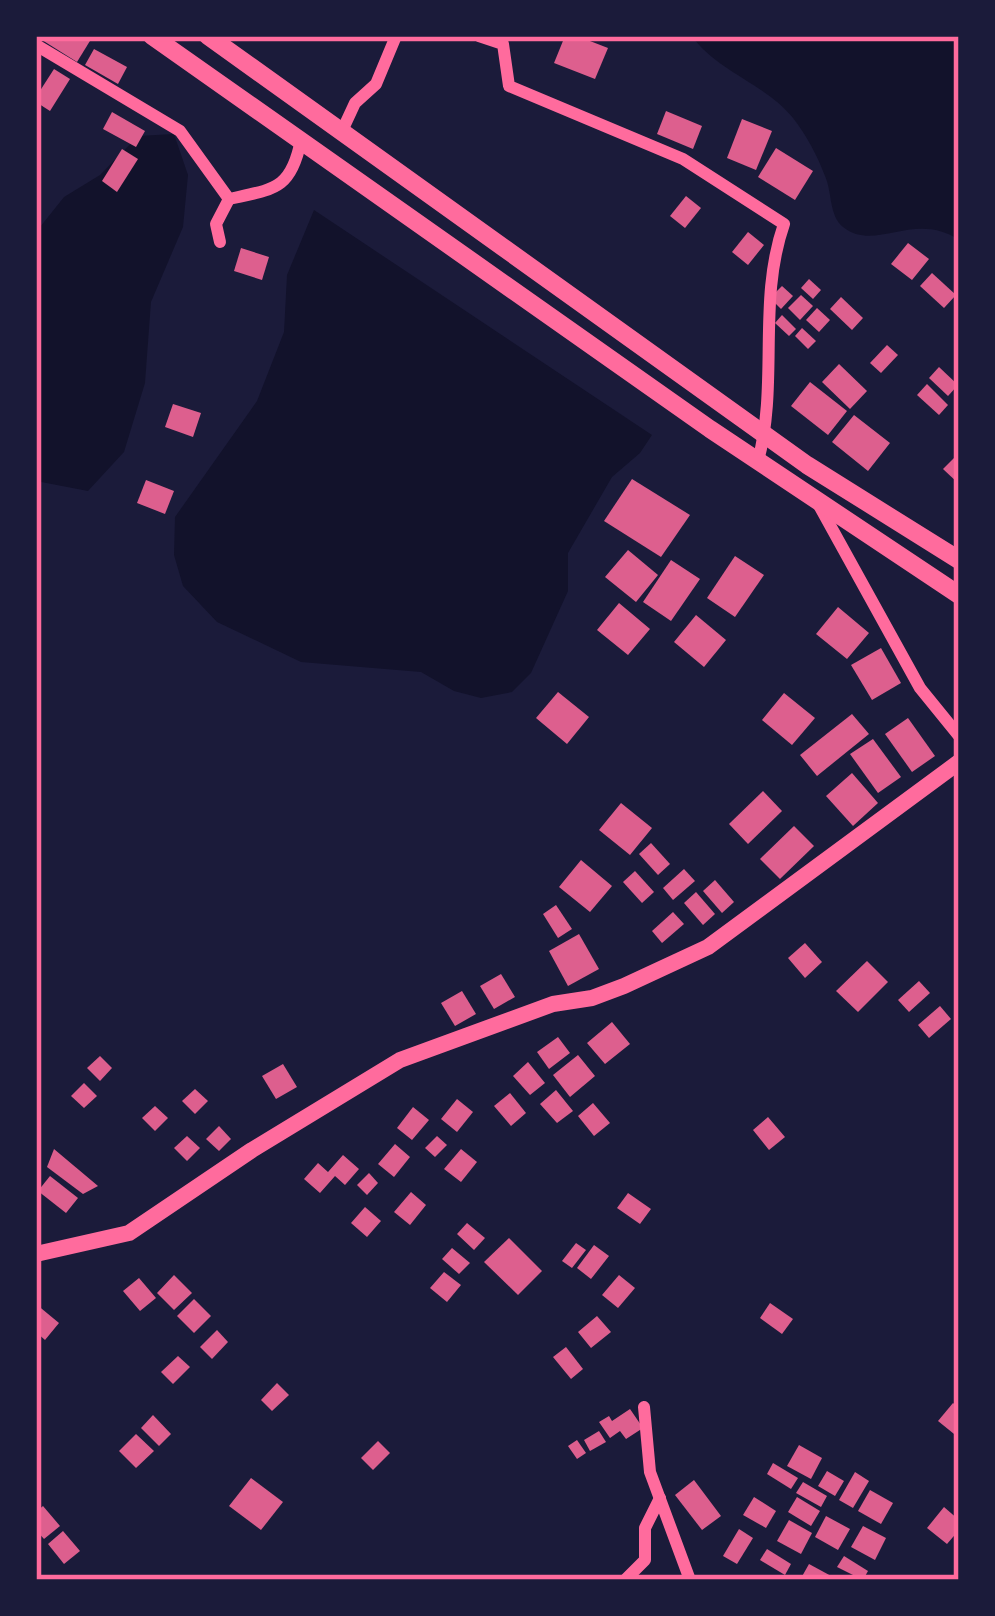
<svg xmlns="http://www.w3.org/2000/svg" width="995" height="1616" font-family="'Titillium Web',sans-serif">
<style>
.water{fill:#12122b}
.building{fill:#dd5f8e}
.lines{fill:none;stroke-linecap:round;stroke-linejoin:round}
.minor{stroke:#ff6b9d;stroke-width:12}
.secondary{stroke:#ff6b9d;stroke-width:16}
.primary{stroke:#ff6b9d;stroke-width:18}
.neatline{fill:none;stroke:#ff6b9d;stroke-width:4.5}
</style>
<rect width="100%" height="100%" fill="#1b1b3a"/>
<g class="water">
<path d="M692,36H959V240C914,210 876,253 843,227C829,216 832,191 825,176C817,155 807,136 793,118C766,84 716,71 692,36Z"/>
<polygon points="174,134 188,175 183,227 151,302 145,383 124,452 88,491 36,481 36,232 64,197 100,175 138,136"/>
<polygon points="314,210 652,435 640,453 612,477 568,553 568,591 531,673 512,692 481,698 454,691 421,672 301,662 217,622 183,586 174,555 175,517 257,401 284,332 287,275"/>
</g>
<g class="building">
<polygon points="45,36 93,36 77,62 42,40"/>
<polygon points="565,36 577,36 608,48 595,79 554,63"/>
<polygon points="94,49 127,67 118,84 85,65"/>
<polygon points="54,69 70,79 50,111 36,102 36,97"/>
<polygon points="666,111 702,126 693,149 657,134"/>
<polygon points="112,112 145,131 136,147 103,129"/>
<polygon points="742,119 772,131 756,170 727,158"/>
<polygon points="776,148 813,171 795,200 758,177"/>
<polygon points="122,149 138,159 117,192 102,181"/>
<polygon points="686,196 701,208 685,228 670,216"/>
<polygon points="748,232 764,245 748,265 732,252"/>
<polygon points="908,243 929,259 912,280 891,264"/>
<polygon points="241,248 269,257 262,280 234,271"/>
<polygon points="932,273 956,295 944,308 920,286"/>
<polygon points="809,279 821,290 813,299 801,288"/>
<polygon points="782,286 793,296 781,309 770,298"/>
<polygon points="801,295 813,306 800,320 788,308"/>
<polygon points="841,297 863,318 852,330 830,309"/>
<polygon points="817,308 830,320 819,332 806,320"/>
<polygon points="782,315 796,329 789,336 775,323"/>
<polygon points="802,328 816,341 808,349 795,336"/>
<polygon points="887,345 898,355 881,373 870,363"/>
<polygon points="839,364 867,391 850,409 822,382"/>
<polygon points="939,367 958,385 948,396 929,378"/>
<polygon points="810,382 847,411 828,435 791,406"/>
<polygon points="927,384 948,405 939,415 917,395"/>
<polygon points="173,404 201,413 193,437 165,427"/>
<polygon points="854,415 890,443 868,471 832,442"/>
<polygon points="957,455 959,457 959,484 943,469"/>
<polygon points="632,479 690,515 661,557 604,521"/>
<polygon points="146,480 174,491 165,514 137,503"/>
<polygon points="628,550 658,575 636,602 605,577"/>
<polygon points="735,556 764,575 735,617 707,598"/>
<polygon points="671,560 700,579 671,621 643,602"/>
<polygon points="619,603 650,629 628,655 597,630"/>
<polygon points="838,607 869,633 847,659 816,634"/>
<polygon points="696,615 726,640 704,667 674,642"/>
<polygon points="881,648 901,683 872,700 851,665"/>
<polygon points="558,692 589,717 567,744 536,718"/>
<polygon points="784,693 815,718 792,745 762,720"/>
<polygon points="852,714 869,734 817,776 800,755"/>
<polygon points="908,718 935,756 912,772 885,734"/>
<polygon points="873,739 901,777 878,793 850,754"/>
<polygon points="852,773 878,803 853,826 826,796"/>
<polygon points="763,791 782,811 748,844 729,824"/>
<polygon points="621,803 652,828 630,855 599,830"/>
<polygon points="794,826 814,846 780,879 760,859"/>
<polygon points="651,843 670,864 658,875 639,854"/>
<polygon points="581,860 612,886 590,912 559,887"/>
<polygon points="684,869 695,881 673,900 663,888"/>
<polygon points="635,871 654,892 642,903 623,882"/>
<polygon points="715,880 734,902 722,913 703,891"/>
<polygon points="696,892 715,914 703,925 684,903"/>
<polygon points="556,905 572,929 558,938 543,914"/>
<polygon points="673,912 684,924 662,943 652,931"/>
<polygon points="579,934 599,969 568,986 549,951"/>
<polygon points="805,943 822,962 805,978 788,958"/>
<polygon points="867,961 888,982 858,1012 836,991"/>
<polygon points="501,974 515,997 494,1009 480,986"/>
<polygon points="919,981 930,993 909,1012 898,1000"/>
<polygon points="462,991 476,1014 455,1026 441,1003"/>
<polygon points="940,1006 951,1019 929,1038 918,1025"/>
<polygon points="612,1022 630,1044 605,1064 587,1043"/>
<polygon points="558,1037 570,1053 549,1069 537,1052"/>
<polygon points="578,1055 595,1076 570,1097 553,1075"/>
<polygon points="100,1056 112,1068 100,1081 87,1068"/>
<polygon points="528,1062 545,1083 530,1095 513,1076"/>
<polygon points="283,1064 297,1087 276,1099 262,1076"/>
<polygon points="84,1083 97,1096 84,1108 71,1096"/>
<polygon points="195,1089 208,1101 195,1114 182,1101"/>
<polygon points="556,1090 573,1111 557,1123 540,1104"/>
<polygon points="510,1093 526,1113 511,1126 494,1106"/>
<polygon points="457,1099 473,1112 457,1132 441,1119"/>
<polygon points="593,1103 610,1123 594,1136 578,1116"/>
<polygon points="155,1106 168,1118 155,1131 142,1118"/>
<polygon points="413,1107 429,1120 412,1140 397,1128"/>
<polygon points="768,1117 785,1137 769,1150 753,1130"/>
<polygon points="219,1126 231,1139 219,1151 206,1139"/>
<polygon points="187,1136 200,1148 187,1161 174,1148"/>
<polygon points="437,1136 447,1145 435,1157 425,1148"/>
<polygon points="395,1144 410,1157 394,1177 378,1164"/>
<polygon points="54,1149 98,1186 83,1194 47,1167"/>
<polygon points="461,1149 477,1162 461,1182 444,1169"/>
<polygon points="343,1155 359,1169 345,1185 335,1176 320,1193 304,1179 318,1163 328,1172"/>
<polygon points="369,1173 378,1183 367,1195 357,1185"/>
<polygon points="50,1176 78,1198 66,1213 38,1191"/>
<polygon points="411,1192 426,1205 410,1225 394,1212"/>
<polygon points="628,1193 651,1209 640,1224 617,1208"/>
<polygon points="365,1207 381,1221 367,1237 351,1223"/>
<polygon points="467,1223 485,1238 474,1250 457,1234"/>
<polygon points="509,1238 542,1271 518,1295 484,1262"/>
<polygon points="576,1243 586,1250 572,1268 562,1261"/>
<polygon points="594,1245 609,1256 591,1279 577,1268"/>
<polygon points="452,1248 470,1263 459,1274 442,1259"/>
<polygon points="444,1272 461,1285 447,1302 430,1288"/>
<polygon points="174,1275 192,1293 174,1310 157,1293"/>
<polygon points="619,1275 635,1288 618,1308 602,1295"/>
<polygon points="139,1278 156,1298 140,1311 123,1291"/>
<polygon points="194,1299 211,1316 194,1333 177,1316"/>
<polygon points="770,1303 793,1319 782,1334 760,1318"/>
<polygon points="36,1304 59,1323 45,1340 36,1332"/>
<polygon points="597,1316 611,1332 591,1348 578,1332"/>
<polygon points="217,1330 228,1342 212,1359 200,1347"/>
<polygon points="566,1347 583,1369 571,1379 553,1357"/>
<polygon points="178,1356 190,1367 173,1384 161,1372"/>
<polygon points="277,1383 289,1395 272,1411 261,1400"/>
<polygon points="953,1403 959,1408 959,1438 938,1421"/>
<polygon points="630,1409 643,1428 626,1439 620,1431 610,1438 599,1422 609,1416 612,1421"/>
<polygon points="153,1415 171,1434 159,1446 141,1428"/>
<polygon points="599,1431 606,1442 590,1451 584,1440"/>
<polygon points="136,1434 154,1451 136,1468 119,1451"/>
<polygon points="577,1440 586,1453 577,1459 568,1446"/>
<polygon points="378,1441 390,1453 373,1470 361,1458"/>
<polygon points="799,1445 822,1458 811,1479 787,1466"/>
<polygon points="773,1463 798,1478 791,1489 767,1474"/>
<polygon points="827,1471 844,1481 835,1496 818,1486"/>
<polygon points="855,1472 869,1481 853,1508 839,1500"/>
<polygon points="251,1478 283,1502 261,1530 229,1506"/>
<polygon points="694,1480 721,1516 702,1530 675,1495"/>
<polygon points="803,1482 827,1496 821,1507 796,1493"/>
<polygon points="870,1490 893,1503 881,1524 858,1511"/>
<polygon points="754,1497 776,1511 766,1528 743,1515"/>
<polygon points="797,1497 820,1511 811,1526 788,1512"/>
<polygon points="43,1506 60,1526 44,1539 36,1530 36,1512"/>
<polygon points="944,1507 959,1520 959,1530 947,1544 927,1528"/>
<polygon points="826,1516 850,1529 838,1550 815,1537"/>
<polygon points="789,1520 812,1533 801,1554 777,1541"/>
<polygon points="863,1526 886,1538 875,1560 851,1547"/>
<polygon points="739,1529 753,1538 737,1564 723,1556"/>
<polygon points="63,1531 80,1551 64,1564 48,1544"/>
<polygon points="767,1549 791,1564 785,1575 760,1560"/>
<polygon points="844,1556 868,1571 863,1580 837,1567"/>
<polygon points="809,1564 833,1577 831,1580 800,1580"/>
</g>
<g class="lines">
<g class="minor">
<path d="M479,36L503,44L509,86L683,159L784,224C757,301 779,383 758,461"/>
<path d="M36,45L180,131L229,199C274,189 291,190 301,140"/>
<polyline points="342,131 355,103 376,84 396,36"/>
<polyline points="220,242 216,224 229,199"/>
<polyline points="820,507 920,688 959,736"/>
<polyline points="644,1407 650,1472 690,1580"/>
<polyline points="625,1580 645,1560 645,1528 660,1498"/>
</g>
<polyline class="secondary" points="36,1254 129,1233 252,1150 400,1060 553,1004 592,998 624,986 708,947 959,762"/>
<g class="primary">
<polyline points="152,36 710,429 959,595"/>
<polyline points="208,36 807,465 959,560"/>
</g>
</g>
<rect width="995" height="1616" fill="none" stroke="#1b1b3a" stroke-width="78"/>
<rect x="39" y="39" width="917" height="1538" class="neatline"/>
</svg>
